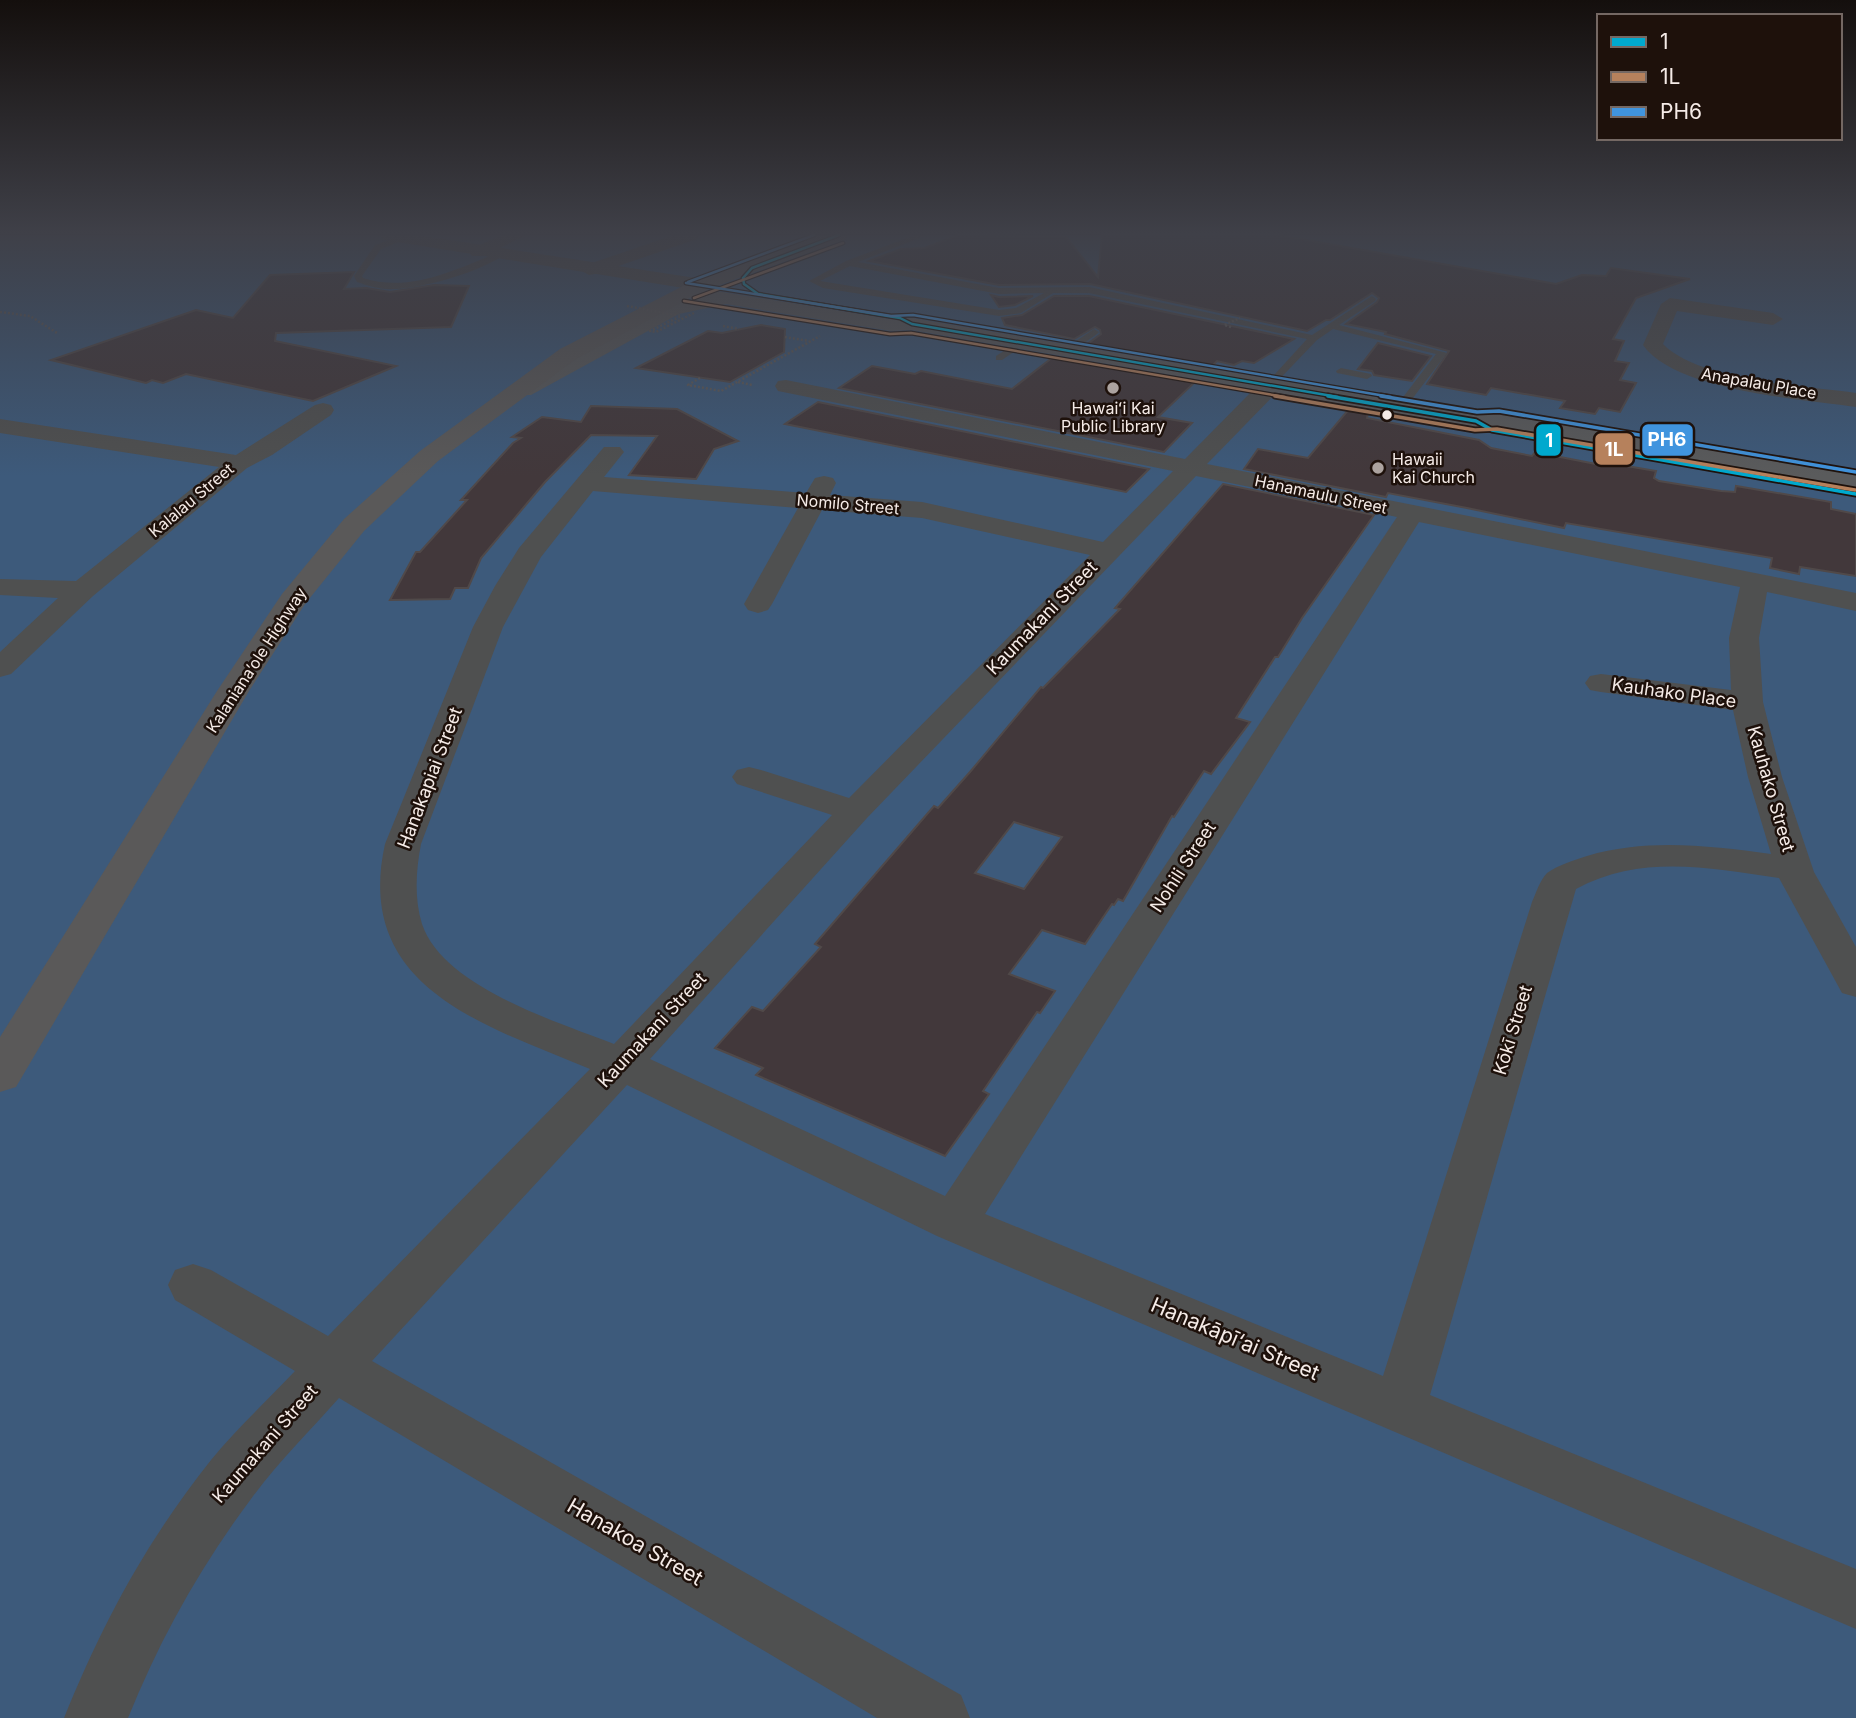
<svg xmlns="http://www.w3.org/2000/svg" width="1856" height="1718" font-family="Inter,sans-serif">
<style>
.water{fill:#3d5a7b}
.building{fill:#42383b;stroke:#504949;stroke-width:2;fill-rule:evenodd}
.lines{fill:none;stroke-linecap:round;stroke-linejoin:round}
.path{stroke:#5e5c5c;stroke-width:2.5;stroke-dasharray:2 2;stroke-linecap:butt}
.service{fill:#4f5050;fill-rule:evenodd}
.minor{fill:#4f5050;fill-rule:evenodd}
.tertiary{fill:#4f5050;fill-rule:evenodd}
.secondary{fill:#5a5b5c;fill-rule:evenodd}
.primary{fill:#5a5959;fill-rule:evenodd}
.path-bridge{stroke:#5e5c5c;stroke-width:2.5;stroke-dasharray:2 2;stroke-linecap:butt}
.bus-1-far1-casing{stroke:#1e110b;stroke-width:5}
.bus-1-casing{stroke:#1e110b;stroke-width:7}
.bus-2-far1-casing{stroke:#1e110b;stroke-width:5}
.bus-2-casing{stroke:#1e110b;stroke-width:7}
.bus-3-far1-casing{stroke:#1e110b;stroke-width:5}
.bus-3-casing{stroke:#1e110b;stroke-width:7}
.bus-1-far1{stroke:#00a9ce;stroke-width:2.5}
.bus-1{stroke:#00a9ce;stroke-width:3.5}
.bus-2-far1{stroke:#b6815c;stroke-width:2.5}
.bus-2{stroke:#b6815c;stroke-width:3.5}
.bus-3-far1{stroke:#4094de;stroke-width:2.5}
.bus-3{stroke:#4094de;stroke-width:3.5}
.poi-dot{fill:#aca39f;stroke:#1e110b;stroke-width:2.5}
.bus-dot{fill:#f5ebe7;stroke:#1e110b;stroke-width:2.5}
.labels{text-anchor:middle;stroke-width:5;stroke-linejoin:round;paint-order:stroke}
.far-street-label{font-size:16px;fill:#f5ebe7;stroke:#1e110b}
.far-poi-label{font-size:16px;fill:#f5ebe7;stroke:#1e110b}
.street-label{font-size:18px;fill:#f5ebe7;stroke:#1e110b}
.near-street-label{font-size:21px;fill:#f5ebe7;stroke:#1e110b}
.line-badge{stroke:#1e110b;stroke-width:2.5}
.badge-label{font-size:19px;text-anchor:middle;font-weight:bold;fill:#fff}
</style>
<rect width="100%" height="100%" fill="#241c18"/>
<rect class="water" x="0" y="235" width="1856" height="1483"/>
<g class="building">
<polygon points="958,235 1066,237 1098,277 1102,235 1278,235 1556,284 1582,275 1606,276 1611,268 1690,279 1636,298 1613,339 1624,341 1615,361 1629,363 1620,380 1636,383 1620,412 1599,408 1595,414 1560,408 1565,401 1491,388 1486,395 1427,384 1449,351 1385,334 1386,332 1346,324 1377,302 1379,298 1372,293 1330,320 1326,320 1307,331 1090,284 999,285 869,261 901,249 925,248"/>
<polygon points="354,272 344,289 366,288 390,292 434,285 469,286 451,327 276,333 275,341 396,366 313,401 186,374 163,383 152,380 146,383 51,360 196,310 233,318 270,275"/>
<polygon points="991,295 999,297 1033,296 1015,305 999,307"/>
<polygon points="1054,296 1089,296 1294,339 1254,363 1242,361 1234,365 1217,361 1212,366 1086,345 1101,334 1100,330 1095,327 1074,339 1005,325 1002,318 1022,315"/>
<polygon points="761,325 785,329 784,352 730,382 636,368 708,331 722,333"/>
<polygon points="1378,343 1431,356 1412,381 1374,375 1372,371 1358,369"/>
<polygon points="1053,357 1195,382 1158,417 1192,423 1164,452 839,388 872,366 915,374 921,371 1012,389"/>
<polygon points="818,402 1149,469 1126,492 785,424"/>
<polygon points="591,406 677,409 738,441 714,449 696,479 629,475 657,436 591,435 545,482 481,558 468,588 455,588 450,599 390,600 416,552 420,552 467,500 461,500 513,443 521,438 512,437 542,417 581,422"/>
<polygon points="1349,409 1368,412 1367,418 1479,440 1491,448 1532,456 1535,452 1596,464 1597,461 1656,471 1654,478 1659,481 1721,491 1735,492 1736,486 1831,502 1831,509 1856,514 1856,576 1800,567 1799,574 1770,568 1772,558 1566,523 1564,528 1467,508 1388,493 1386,497 1244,469 1258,449 1308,458"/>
<path d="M1223,484L1374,515L1302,618L1278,657H1275L1236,718L1250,722L1211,774L1204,771L1174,817L1172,816L1123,901L1118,899L1114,905L1112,904L1085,944L1042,930L1009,974L1055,991L1040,1013L1037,1012L983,1091L989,1094L945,1156L756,1075L763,1068L715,1048L752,1007L763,1011L821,947L815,944L934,806L938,808L970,772L1041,687L1043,688L1120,609L1115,608ZM1014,822L1062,837L1024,889L975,873Z"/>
</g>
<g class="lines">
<g class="path">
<polyline points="0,312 30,316 57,333"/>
<polyline points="723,326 739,329"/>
<polyline points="785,337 809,341"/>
<polyline points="700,378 688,385 721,391 820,336"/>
<polyline points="738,382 752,385"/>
</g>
<g class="service">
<path d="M915,235H927L858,262L999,288L1089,287L1312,335L1372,296L1376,299L1375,301L1339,325L1447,353L1403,411L1399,412L1394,409L1436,354L1333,329L1317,340L1269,390L1264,387L1265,385L1307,339L1089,293H1053L1021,313L999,316L823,288L809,281L846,261ZM850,266L999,294L1044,293L1016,308L999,310L820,281Z"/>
<path d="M400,236L403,240L381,249L362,276L363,278C409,293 455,270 497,253L504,255C479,272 425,288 395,289C381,290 369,286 357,282L354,276L375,245Z"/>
<polygon points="1094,329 1099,332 1097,334 1070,353 1064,353 1064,349"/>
<polygon points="1021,340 1026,343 1024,345 1002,360 996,360 996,356"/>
<polygon points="1341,368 1371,374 1372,376 1367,379 1337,373 1336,371"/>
</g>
<g class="minor">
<polygon points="503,235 526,235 484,256 472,256 469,252 472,248"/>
<polygon points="674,235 699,235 697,239 595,274 589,275 580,270 583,266"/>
<path d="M1670,298L1773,313L1783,319L1773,325L1677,311L1663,344C1699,381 1805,386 1856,393V407C1802,399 1675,391 1643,345L1661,304Z"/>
<path d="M786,380L1185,459L1261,382H1277L1280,387L1277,392L1207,464L1856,593V611L1767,592L1759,638L1763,702L1782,777L1814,872L1856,947V997L1842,993L1779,878C1708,868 1642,854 1576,889L1430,1395L1856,1569V1629L937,1236L627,1085L372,1361L961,1695L970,1718H877L339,1398C310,1431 277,1463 251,1499C200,1567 160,1639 128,1718H64C103,1622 146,1542 211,1460C236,1429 267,1401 295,1371L175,1300L168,1285L175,1270L193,1264L211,1270L328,1336L590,1069C485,1025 353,988 385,844L473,627L495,586L519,548L604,447H620L624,452L604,477L806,493L815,478L824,476L833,478L836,483L830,495L922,502L1103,542L1173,471L778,391L775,386L778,381ZM1196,476L1397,517L945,1196L650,1059L867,818ZM593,491L798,508L744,604L748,610L758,613L768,610L772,604L822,510L922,518L1090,555L849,798L761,770L749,767L737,770L732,777L737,784L832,815L614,1044C558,1022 443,987 422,924C414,898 416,870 421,844L503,627L541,557ZM1419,522L1740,587L1729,638L1731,690L1601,674L1590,676L1585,683L1590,690L1601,692L1733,710L1748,777L1771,854C1709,846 1649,838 1587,856C1575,860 1558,865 1547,873C1540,880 1536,893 1532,902L1383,1376L985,1214Z"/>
<polygon points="323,403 331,405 334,410 331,415 272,455 247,468 93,596 11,674 0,677 0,652 58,598 0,595 0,579 76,581 219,467 0,433 0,419 236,455 315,405"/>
</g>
<polygon class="tertiary" points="377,235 417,235 702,279 712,285 702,291 385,240"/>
<polygon class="secondary" points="685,286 891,319 912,318 1476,414 1498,413 1856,473 1856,489 1498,427 1476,428 912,330 891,331 726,304 679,314 531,395 515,395 512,390 515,385 666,305 694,299 678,296 675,292"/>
<polygon class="primary" points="822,235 848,235 846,239 703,291 576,359 438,461 364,531 305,604 249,691 16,1087 0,1092 0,1037 217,691 282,594 344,519 420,451 560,349 689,283"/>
<g class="path-bridge">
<polyline points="627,306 681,316 650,331 656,332 694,313"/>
<polyline points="1231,327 1224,325 1240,318"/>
</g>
<defs>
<polyline id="bus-1-far1" points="839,235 752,268 743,278 744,284 758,294 900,318 912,324 1338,397"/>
<polyline id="bus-1" points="1328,396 1476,421 1492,430 1856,494"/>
<g id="bus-2-far1">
<polyline points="694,298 843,243"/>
<polyline points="684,301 890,334 911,333 1285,397"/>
</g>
<polyline id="bus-2" points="1275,396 1475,430 1497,429 1855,490"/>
<g id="bus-3-far1">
<polyline points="688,282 814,235"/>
<polyline points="686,283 891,316 913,315 1391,397"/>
</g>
<polyline id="bus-3" points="1381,396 1477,412 1499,411 1856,472"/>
</defs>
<use href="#bus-1-far1" class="bus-1-far1-casing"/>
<use href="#bus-1" class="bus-1-casing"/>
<use href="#bus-2-far1" class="bus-2-far1-casing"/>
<use href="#bus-2" class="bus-2-casing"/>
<use href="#bus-3-far1" class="bus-3-far1-casing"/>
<use href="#bus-3" class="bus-3-casing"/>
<use href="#bus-1-far1" class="bus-1-far1"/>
<use href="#bus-1" class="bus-1"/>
<use href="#bus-2-far1" class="bus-2-far1"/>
<use href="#bus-2" class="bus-2"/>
<use href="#bus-3-far1" class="bus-3-far1"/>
<use href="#bus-3" class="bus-3"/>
</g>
<linearGradient id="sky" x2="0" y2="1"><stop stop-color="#140f0d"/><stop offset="0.49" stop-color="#3f4048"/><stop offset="1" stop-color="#3f4048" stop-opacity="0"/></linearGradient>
<rect width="1856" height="476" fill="url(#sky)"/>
<g class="poi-dot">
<circle cx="1113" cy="388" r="7"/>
<circle cx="1378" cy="468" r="7"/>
</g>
<circle class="bus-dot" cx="1387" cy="415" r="6"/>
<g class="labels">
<g class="far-street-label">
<text transform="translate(1759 383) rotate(10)" y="6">Anapalau Place</text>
<text transform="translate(1321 494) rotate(12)" y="6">Hanamaulu Street</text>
<text transform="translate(191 500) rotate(-40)" y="6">Kalalau Street</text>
<text transform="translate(848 504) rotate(5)" y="6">Nomilo Street</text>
<text transform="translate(256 660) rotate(-57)" y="6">Kalaniana’ole Highway</text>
</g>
<g class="far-poi-label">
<text x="1113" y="414">Hawaiʻi Kai<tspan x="1113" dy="18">Public Library</tspan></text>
<text x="1392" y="465" text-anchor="start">Hawaii<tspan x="1392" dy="18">Kai Church</tspan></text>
</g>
<g class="street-label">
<text transform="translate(1042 618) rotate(-46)" y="6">Kaumakani Street</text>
<text transform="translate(1674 693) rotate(8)" y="6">Kauhako Place</text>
<text transform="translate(430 778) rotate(-69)" y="6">Hanakapiai Street</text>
<text transform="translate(1771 789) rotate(74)" y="6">Kauhako Street</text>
<text transform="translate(1183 867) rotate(-57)" y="6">Nohili Street</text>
<text transform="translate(652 1030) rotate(-47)" y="6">Kaumakani Street</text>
<text transform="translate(1513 1030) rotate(-73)" y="6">Kōkī Street</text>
<text transform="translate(265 1444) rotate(-49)" y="6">Kaumakani Street</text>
</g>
<g class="near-street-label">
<text transform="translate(1235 1339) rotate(23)" y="7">Hanakāpī‘ai Street</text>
<text transform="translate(635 1542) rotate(30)" y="7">Hanakoa Street</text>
</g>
</g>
<g class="line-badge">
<rect x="1641" y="423" width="53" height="34" rx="7" fill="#4094de"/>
<rect x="1535" y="423" width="27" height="34" rx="7" fill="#00a9ce"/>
<rect x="1594" y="432" width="40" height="34" rx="7" fill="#b6815c"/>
</g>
<g class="badge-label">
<text x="1667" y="446">PH6</text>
<text x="1549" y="447">1</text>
<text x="1614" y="456">1L</text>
</g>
<rect x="1597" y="14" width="245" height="126" fill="#1e110b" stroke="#746863" stroke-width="2"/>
<rect x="1611" y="37" width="35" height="10" fill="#00a9ce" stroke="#746863" stroke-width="2"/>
<text x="1660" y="49" font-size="21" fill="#f5ebe7">1</text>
<rect x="1611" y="72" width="35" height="10" fill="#b6815c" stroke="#746863" stroke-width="2"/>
<text x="1660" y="84" font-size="21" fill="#f5ebe7">1L</text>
<rect x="1611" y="107" width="35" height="10" fill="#4094de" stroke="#746863" stroke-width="2"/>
<text x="1660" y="119" font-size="21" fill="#f5ebe7">PH6</text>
</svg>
